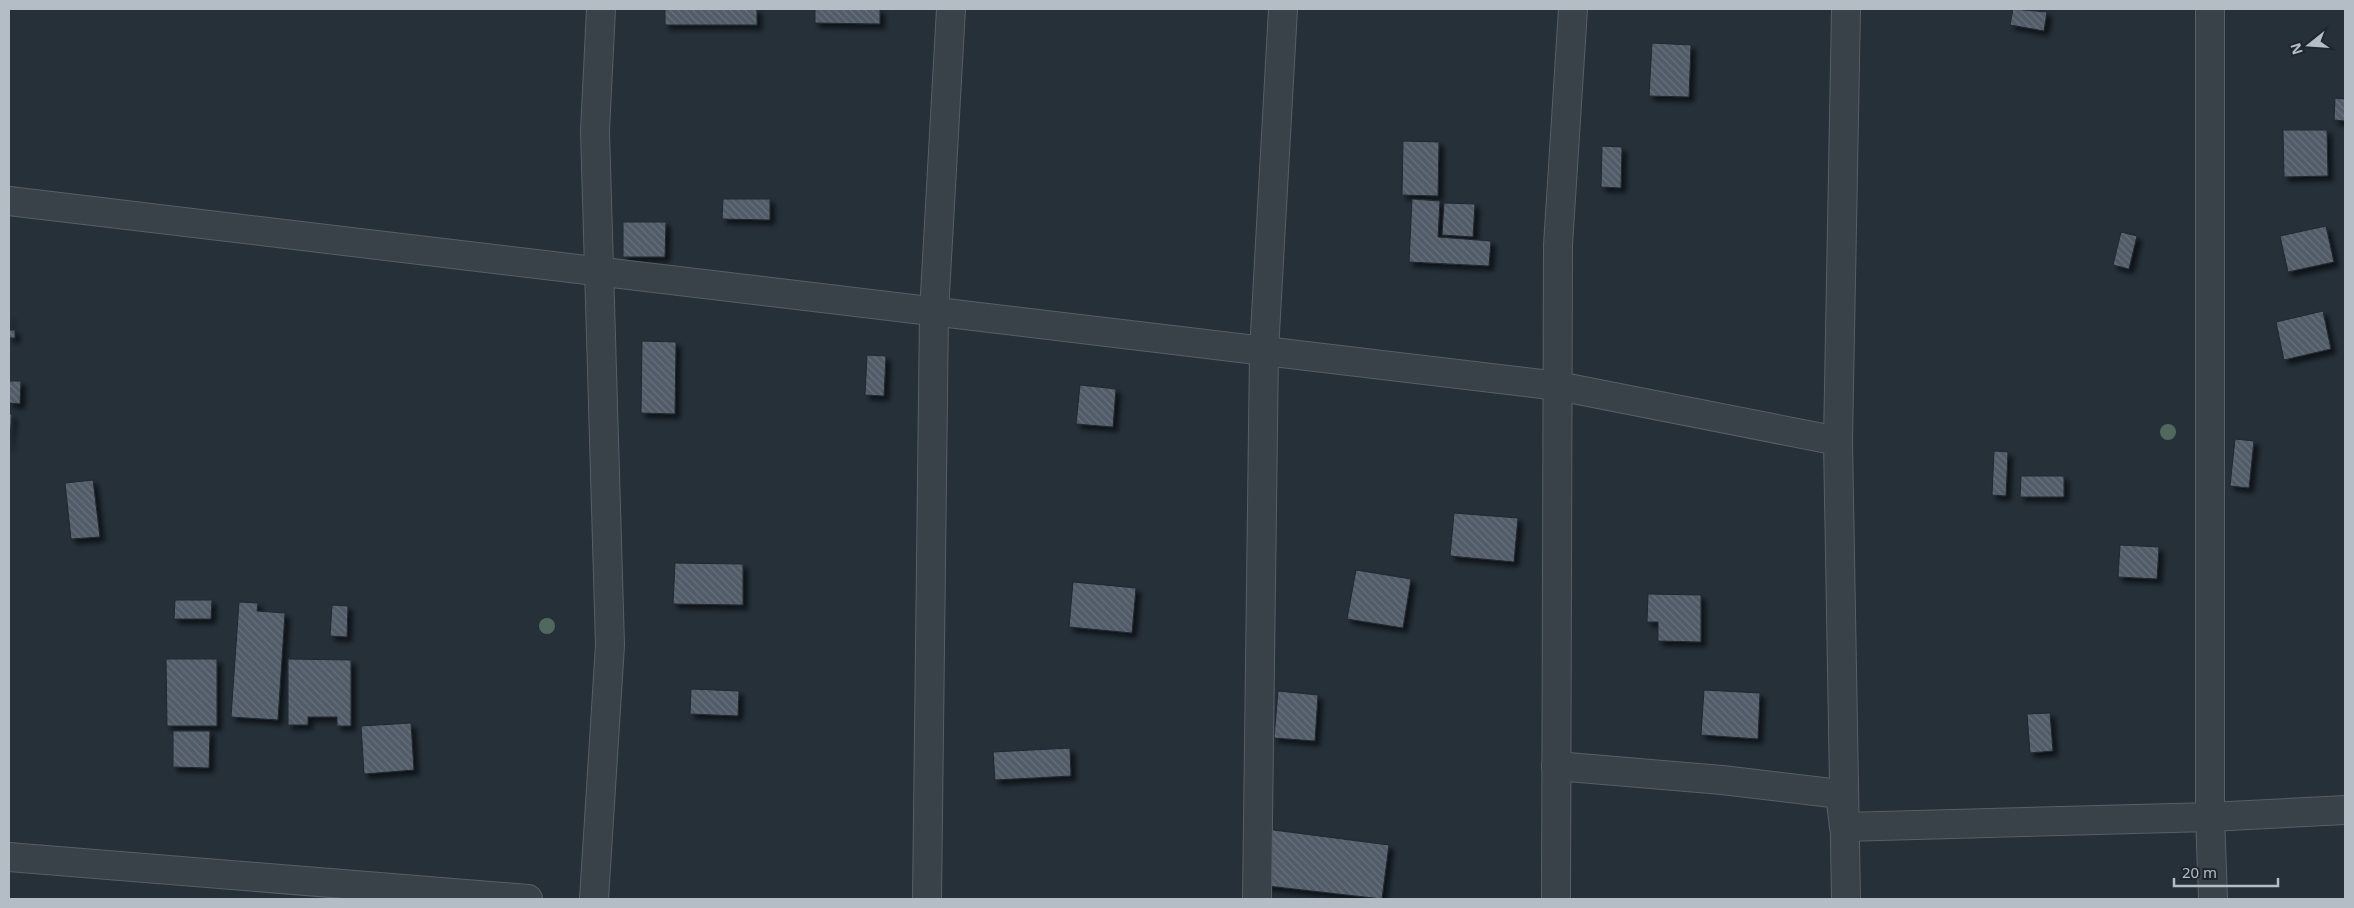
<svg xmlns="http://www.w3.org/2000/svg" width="2354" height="908" font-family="'Noto Sans',sans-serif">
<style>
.building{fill:url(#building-back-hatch);stroke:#202830;filter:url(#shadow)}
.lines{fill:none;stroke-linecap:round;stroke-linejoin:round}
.street-casing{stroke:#575f67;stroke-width:30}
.street{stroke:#394149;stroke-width:28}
.tree{fill:#51695c}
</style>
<defs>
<pattern id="building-back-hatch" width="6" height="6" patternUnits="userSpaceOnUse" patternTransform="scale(1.25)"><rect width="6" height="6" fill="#515c67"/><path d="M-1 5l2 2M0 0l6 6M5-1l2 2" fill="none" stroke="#68717b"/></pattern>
<filter id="shadow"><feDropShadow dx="4.5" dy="4.5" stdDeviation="2.5" flood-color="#0009"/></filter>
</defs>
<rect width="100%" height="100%" fill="#253039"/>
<g class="building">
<rect x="665" y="9" width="92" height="16"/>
<polygon points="815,9 880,9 880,24 815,23"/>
<polygon points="2013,9 2047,12 2044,31 2010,25"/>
<polygon points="1652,43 1691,45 1689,97 1649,96"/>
<polygon points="2335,98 2345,99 2345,121 2334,120"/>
<polygon points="2283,130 2327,130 2328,176 2284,177"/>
<polygon points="1403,141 1439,142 1438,196 1402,195"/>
<polygon points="1602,146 1622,147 1621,188 1601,187"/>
<polygon points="723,199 770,199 770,220 722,219"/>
<polygon points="1412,199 1440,201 1438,237 1491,241 1489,266 1409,262"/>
<polygon points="1444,203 1475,204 1473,237 1442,235"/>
<polygon points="623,222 666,222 665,257 623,257"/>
<polygon points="2326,226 2334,262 2288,272 2280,236"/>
<polygon points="2121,232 2137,236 2129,269 2113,265"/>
<polygon points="2323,311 2331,349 2284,360 2276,322"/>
<polygon points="9,314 10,330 15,330 15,338 9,338"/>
<polygon points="642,341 676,342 675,414 641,413"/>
<polygon points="867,355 886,356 884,396 865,395"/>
<polygon points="9,381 21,381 20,404 9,403"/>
<polygon points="1080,385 1116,389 1113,427 1076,424"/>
<polygon points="9,414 12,414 9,448"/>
<polygon points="2235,439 2254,441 2249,488 2230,486"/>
<polygon points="1994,451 2008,452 2006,496 1992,495"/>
<polygon points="2021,476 2064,476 2064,497 2020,497"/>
<polygon points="93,480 100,537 71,539 65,483"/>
<polygon points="1454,513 1518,518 1514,562 1450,556"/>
<polygon points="2120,545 2159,547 2157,579 2118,577"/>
<polygon points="675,563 743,564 743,605 673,604"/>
<polygon points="1356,570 1411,579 1403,628 1347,619"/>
<polygon points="1073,582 1136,588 1132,633 1069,627"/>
<polygon points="1648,594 1701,595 1701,642 1658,641 1658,622 1647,622"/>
<polygon points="175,600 212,600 211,619 174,619"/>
<polygon points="239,602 258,603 257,611 285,613 278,720 231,717"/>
<polygon points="332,605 348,606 347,637 330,636"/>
<polygon points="166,659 217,659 217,726 167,726"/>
<polygon points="288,659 351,660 351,726 337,726 337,717 308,717 308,725 288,725"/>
<polygon points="691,689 739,691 738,716 690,714"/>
<polygon points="1704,690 1760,693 1758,739 1701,735"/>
<polygon points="1278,691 1318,695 1315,741 1274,738"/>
<polygon points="2050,713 2053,751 2030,753 2027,714"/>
<polygon points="411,723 414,770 364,774 361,726"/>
<polygon points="173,731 210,731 209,768 173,767"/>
<polygon points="1070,748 1071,776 995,780 993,752"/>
<polygon points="1266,829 1389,845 1382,899 1259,885"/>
</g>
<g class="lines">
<defs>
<g id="street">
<polyline points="2210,9 2210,817 2213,899"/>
<polyline points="9,201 1558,386 1838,441"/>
<polyline points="1556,766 1722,780 1840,794 1844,827 2210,817 2345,810"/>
<polyline points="9,857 528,899"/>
<polyline points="594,899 610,645 595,131 601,9"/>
<polyline points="927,899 934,312 951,9"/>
<polyline points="1257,899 1264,351 1283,9"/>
<polyline points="1556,899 1558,245 1573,9"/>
<polyline points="1846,899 1838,441 1846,9"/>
</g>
</defs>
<use href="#street" class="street-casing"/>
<use href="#street" class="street"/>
</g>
<g class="tree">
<circle cx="2168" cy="432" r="8"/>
<circle cx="547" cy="626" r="8"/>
</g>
<rect width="2354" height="908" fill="none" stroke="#b4bdc5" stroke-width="20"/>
<g transform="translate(2309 45) rotate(253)" stroke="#1e262e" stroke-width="4" paint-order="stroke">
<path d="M0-4L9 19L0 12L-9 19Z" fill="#b4bdc5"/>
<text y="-8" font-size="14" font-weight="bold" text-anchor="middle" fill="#b4bdc5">N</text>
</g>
<path d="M2174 878v8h104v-8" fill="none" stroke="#b4bdc5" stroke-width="2.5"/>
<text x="2182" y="878" font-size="15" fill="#b4bdc5" stroke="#1e262e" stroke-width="4" paint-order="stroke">20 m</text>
</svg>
